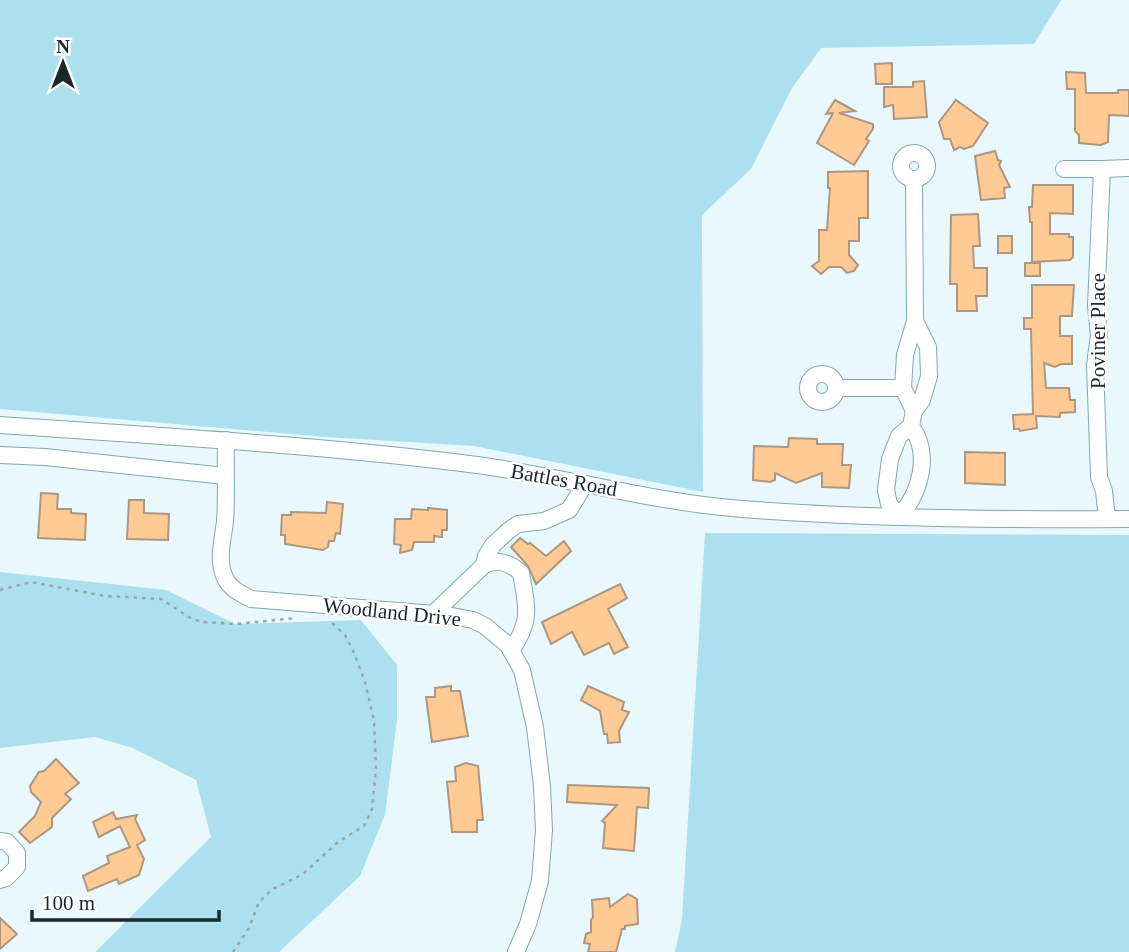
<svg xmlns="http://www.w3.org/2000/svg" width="1129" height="952" font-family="Georgia,serif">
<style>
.green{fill:#ade0ee}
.building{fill:#ffca93;stroke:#ad9780;stroke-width:2}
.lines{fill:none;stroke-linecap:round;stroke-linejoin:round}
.minor-casing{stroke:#83a7b0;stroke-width:18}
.path{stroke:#98a7ab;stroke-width:2.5;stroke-dasharray:3.5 5;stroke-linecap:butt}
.minor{stroke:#fff;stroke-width:16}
.labels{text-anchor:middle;stroke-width:5;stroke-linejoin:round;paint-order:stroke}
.street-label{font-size:21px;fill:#19282c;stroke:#fff}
</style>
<rect width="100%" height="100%" fill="#e9f8fc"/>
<g class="green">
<polygon points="0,0 1061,0 1034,44 821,48 792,88 751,169 702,215 703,492 474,446 326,437 0,409"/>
<polygon points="705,533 1129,535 1129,952 675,952 682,919"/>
<polygon points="0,572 166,590 235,624 361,620 397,665 397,720 385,815 360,876 279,952 95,952 211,837 196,780 133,748 95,737 0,748"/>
</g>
<g class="building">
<polygon points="892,63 892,84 876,84 875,64"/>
<polygon points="1066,72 1085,73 1086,93 1118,93 1118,90 1129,90 1129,116 1109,115 1108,142 1101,145 1079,143 1079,135 1075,131 1075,89 1067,89"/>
<polygon points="924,81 927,117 894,119 893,105 884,107 884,87 913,87 913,82"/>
<polygon points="835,100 855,111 839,113 873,124 873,129 866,139 869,141 854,165 817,143 833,113 826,114"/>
<polygon points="956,100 988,123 973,146 964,149 960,147 954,150 950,139 944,139 939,122"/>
<polygon points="995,151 998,160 1001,161 999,165 1010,187 1004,188 1005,198 981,200 975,156"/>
<polygon points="868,171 868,218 859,218 859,241 849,241 849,255 858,265 854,271 847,273 841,267 829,267 821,274 812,266 819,261 819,230 827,230 830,188 828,188 828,172"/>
<polygon points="1033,185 1073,185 1073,214 1050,213 1050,234 1069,234 1069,237 1073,237 1073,257 1070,260 1032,262 1032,222 1030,222 1029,207 1032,207"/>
<polygon points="978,214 980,246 973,246 974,268 987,268 987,296 976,296 977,311 957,311 957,284 950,284 951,215"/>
<rect x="998" y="236" width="14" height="17"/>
<rect x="1025" y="263" width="15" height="13"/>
<polygon points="1032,285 1074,285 1072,316 1060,316 1060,336 1072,336 1072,364 1061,364 1055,367 1044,363 1046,388 1069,388 1070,400 1075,400 1075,412 1060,413 1060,417 1036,416 1037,428 1020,431 1019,429 1014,429 1013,415 1033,414 1031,329 1024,329 1024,318 1032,318"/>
<polygon points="789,438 817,439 817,444 843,444 842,465 851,465 849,488 822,487 822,473 796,483 775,473 775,480 770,482 753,480 754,446 788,447"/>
<polygon points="965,452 1005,453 1005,485 965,483"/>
<polygon points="41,493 58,494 57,509 71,509 71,513 86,514 85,540 38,538"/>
<polygon points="129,500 144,500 144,513 169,514 168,540 127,539"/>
<polygon points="327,502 343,504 340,534 336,533 334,541 329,541 328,547 323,550 285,544 285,535 281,535 282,515 291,515 291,512 326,513"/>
<polygon points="428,508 447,510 447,530 442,530 442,537 434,536 434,542 414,542 412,550 400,553 401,545 394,544 395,519 411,519 412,509 428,510"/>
<polygon points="520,538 528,544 530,543 546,556 564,541 571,551 536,584 528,566 511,547"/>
<polygon points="620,584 627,598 608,609 628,647 614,654 609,643 584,655 572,632 551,644 542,622"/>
<polygon points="451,686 451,691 460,691 468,736 432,742 426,697 435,697 435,688"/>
<polygon points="588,686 624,702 622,710 629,712 619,731 620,742 608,743 607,734 604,734 600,711 581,700"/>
<polygon points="56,759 79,783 65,794 71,799 52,818 52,827 30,843 19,832 35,816 41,802 31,792 30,786 39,772 44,771"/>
<polygon points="466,763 478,766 483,820 477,820 477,832 452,832 447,782 456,781 455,767"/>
<polygon points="568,785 649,788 648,808 637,807 634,851 603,848 605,823 602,821 617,805 567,802"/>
<polygon points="113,812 116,819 137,815 135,819 145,840 137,845 144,859 139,875 119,884 117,879 88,891 83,876 109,863 107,856 130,847 120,826 99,837 93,822"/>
<polygon points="628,894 637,899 638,924 625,926 625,929 622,929 616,952 588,952 590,944 584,943 586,934 591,932 591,920 593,917 592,900 609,898 610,907"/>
<polygon points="0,918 17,934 0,949"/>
</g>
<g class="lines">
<defs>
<g id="minor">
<circle cx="914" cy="166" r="13"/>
<polyline points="1064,169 1102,169"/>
<polyline points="914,179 915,321 905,355 903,388 914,411"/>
<circle cx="822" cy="388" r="14"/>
<polyline points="836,388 903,388"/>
<path d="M0,425C159,436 319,445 477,465C566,477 652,502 742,509C870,519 1000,520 1129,519"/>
<path d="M911,426C931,453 921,493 899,516L889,504L886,490L890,459L899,436L911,426L914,411L922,400L929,376L928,347L915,321"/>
<path d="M226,440C225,467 227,494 225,521C223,541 216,561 226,580C232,590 242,594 251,599L447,615L473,620L485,626L508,645L522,670L535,727L542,786L544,830L540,881L528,924L516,952"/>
<polyline points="0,455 45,457 225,476"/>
<polyline points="1107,519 1104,491 1099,477 1095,365 1099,335 1096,306 1102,169 1129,168"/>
<polyline points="484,565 486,556 493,545 508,531 518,524 544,521 569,510 585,484"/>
<path d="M433,614L484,565C498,558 510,563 521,573C527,608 532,620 511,651"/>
<polyline points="0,841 7,842 17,853 17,867 6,878 0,880"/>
</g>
</defs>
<use href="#minor" class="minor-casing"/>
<g class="path">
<polyline points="0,590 31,582 105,596 161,599 192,619 204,622 235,624 296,618"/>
<polyline points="233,952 249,928 259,902 271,890 303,874 338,842 364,826 372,809 376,768 374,721 365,682 354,653 345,635 330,621"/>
</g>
<use href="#minor" class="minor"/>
</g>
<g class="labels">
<g class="street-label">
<text transform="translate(1098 331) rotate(-90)" y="7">Poviner Place</text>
<text transform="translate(564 480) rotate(10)" y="7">Battles Road</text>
<text transform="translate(392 612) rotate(6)" y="7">Woodland Drive</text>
</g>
</g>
<g transform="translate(63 63)" stroke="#ffffff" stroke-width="5" paint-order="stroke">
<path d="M0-5L12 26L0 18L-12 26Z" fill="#19282c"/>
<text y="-10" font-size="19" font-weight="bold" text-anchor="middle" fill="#19282c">N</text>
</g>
<path d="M32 910v10h187v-10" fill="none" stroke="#19282c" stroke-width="3.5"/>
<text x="42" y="910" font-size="21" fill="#19282c" stroke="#ffffff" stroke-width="5" paint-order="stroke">100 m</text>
</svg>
